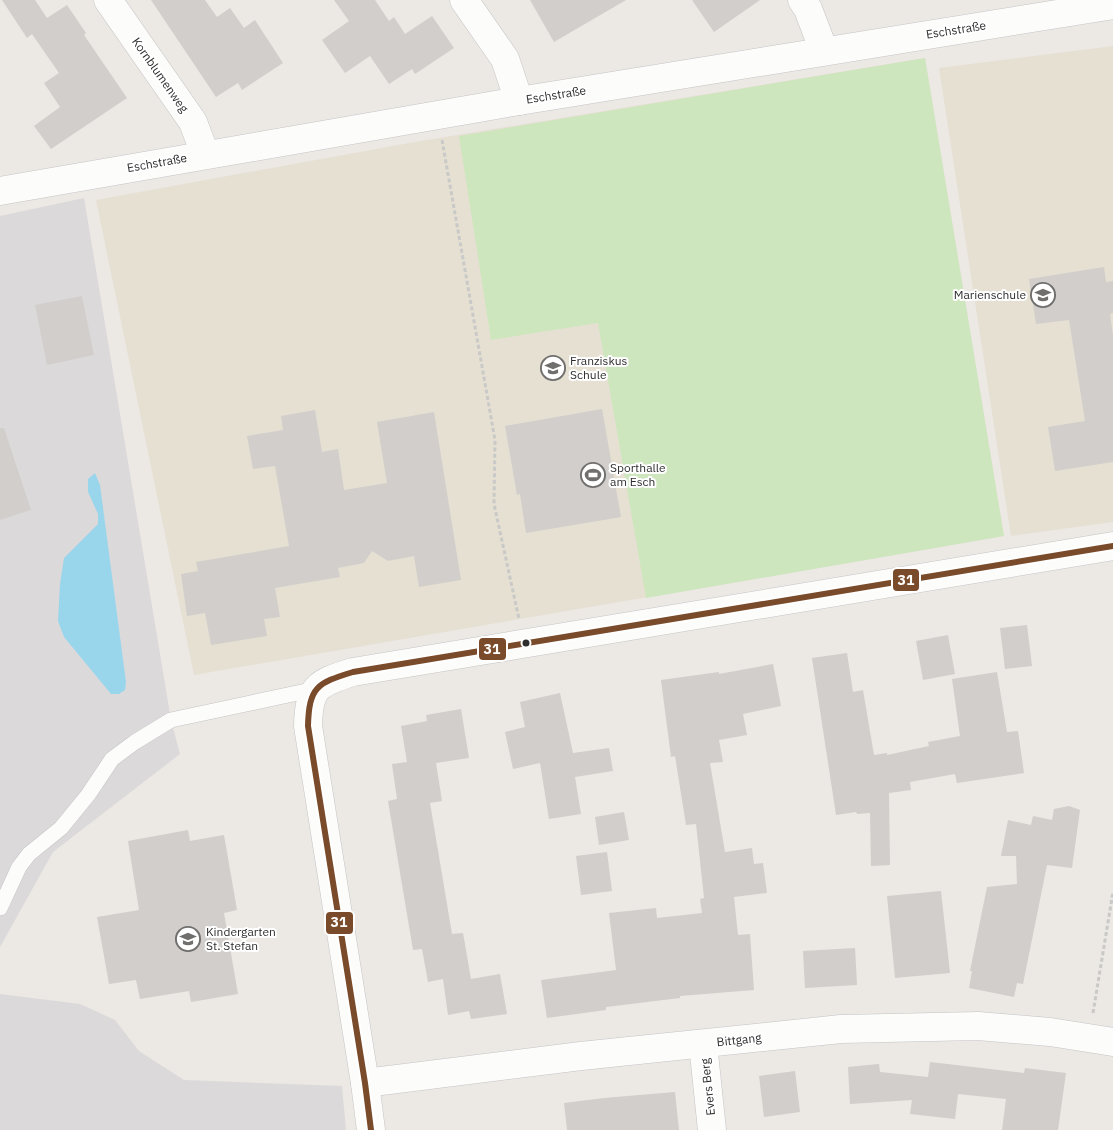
<svg xmlns="http://www.w3.org/2000/svg" width="1113" height="1130" font-family="'IBM Plex Sans',sans-serif">
<style>
.industrial{fill:#dcd9db}
.education{fill:#e6e0d3}
.green{fill:#cee6be}
.water{fill:#99d6ec}
.building{fill:#d1cecb}
.lines{fill:none;stroke-linecap:round;stroke-linejoin:round}
.lane-casing{stroke:#c5c4c5;stroke-width:16}
.street-casing{stroke:#c5c4c5;stroke-width:29}
.path{stroke:#c9c9c8;stroke-width:3;stroke-dasharray:4 2.5;stroke-linecap:butt}
.lane{stroke:#fcfcfb;stroke-width:15}
.street{stroke:#fcfcfb;stroke-width:28}
.bus-1-casing{stroke:#fff;stroke-width:10}
.bus-1{stroke:#7a4b2a;stroke-width:6}
.bus-dot{fill:#2e2e2e;stroke:#fff;stroke-width:2}
.labels{text-anchor:middle;stroke-width:4;stroke-linejoin:round;paint-order:stroke}
.street-label{font-size:12px;fill:#2e2e2e;stroke:#fff}
.poi-label{font-size:12px;fill:#2e2e2e;stroke:#fff;text-anchor:start}
.line-badge{stroke:#fff;stroke-width:2}
.badge-label{font-size:14px;text-anchor:middle;font-weight:bold;fill:#fff}
</style>
<rect width="100%" height="100%" fill="#ece8e4"/>
<g class="industrial">
<polygon points="84,198 171,720 180,754 53,852 0,947 0,216"/>
<polygon points="0,994 80,1004 115,1020 139,1051 184,1080 342,1086 346,1130 0,1130"/>
</g>
<g class="education">
<polygon points="1113,46 1113,522 1011,536 939,68"/>
<polygon points="925,58 1004,536 194,675 96,200 409,143"/>
</g>
<polygon class="green" points="925,58 1004,536 646,598 598,323 491,340 459,136"/>
<polygon class="water" points="95,473 100,485 126,682 125,690 119,694 111,694 64,637 58,621 60,584 64,558 98,524 98,514 88,492 88,479"/>
<g class="building">
<polygon points="2,0 35,0 47,18 67,5 86,33 84,35 127,98 51,149 34,126 60,107 44,83 59,73 32,34 27,38"/>
<polygon points="151,0 205,0 217,17 230,8 244,28 255,20 283,63 242,90 238,83 216,97"/>
<polygon points="334,0 375,0 389,21 394,17 405,34 432,16 454,48 415,74 412,69 389,84 370,56 345,73 322,40 349,21"/>
<polygon points="530,0 626,0 554,42"/>
<polygon points="692,0 760,0 714,32"/>
<polygon points="1104,267 1106,282 1113,281 1113,313 1110,314 1113,336 1113,462 1055,471 1048,427 1085,421 1069,320 1036,324 1029,279"/>
<polygon points="82,296 94,355 47,365 35,305"/>
<polygon points="602,409 621,517 526,533 520,494 517,495 505,426"/>
<polygon points="315,410 322,452 338,449 344,490 387,483 377,422 434,412 461,580 419,587 414,556 388,561 372,551 364,563 338,568 340,577 275,588 280,617 264,619 267,636 211,645 205,613 187,616 181,574 198,571 196,562 289,546 275,466 253,469 247,436 283,430 281,416"/>
<polygon points="0,428 4,428 31,510 0,520"/>
<polygon points="1027,625 1032,666 1005,669 1000,628"/>
<polygon points="948,635 955,674 923,680 916,641"/>
<polygon points="847,653 853,692 863,690 874,755 887,753 887,755 929,746 928,742 960,736 952,679 997,672 1007,732 1018,731 1024,773 957,783 955,774 910,782 911,790 889,793 890,865 871,866 870,813 857,814 856,812 836,815 812,658"/>
<polygon points="773,664 781,706 743,714 747,735 719,740 723,762 710,763 725,852 752,848 754,864 763,863 767,893 734,897 738,935 750,934 754,990 680,996 680,998 606,1007 606,1010 547,1018 541,980 616,970 609,913 656,908 657,918 702,913 700,899 704,898 696,824 686,825 675,756 671,757 661,680 719,672 719,674"/>
<polygon points="560,693 573,753 609,748 613,771 575,777 581,814 549,819 540,763 513,769 505,732 525,727 520,702"/>
<polygon points="461,709 469,758 436,763 442,801 430,803 452,934 463,933 471,979 500,974 507,1014 471,1019 469,1011 448,1015 443,979 428,982 422,949 413,950 388,801 397,799 392,764 407,762 401,726 427,721 426,715"/>
<polygon points="1069,806 1080,810 1072,868 1047,865 1023,984 1017,983 1014,997 969,988 972,971 970,971 987,887 1017,884 1016,856 1001,856 1008,820 1031,825 1033,816 1052,820 1054,809"/>
<polygon points="624,812 629,840 599,845 595,817"/>
<polygon points="188,830 190,841 224,835 237,910 224,913 238,994 191,1002 189,991 140,999 136,980 109,984 97,917 139,910 128,841"/>
<polygon points="607,852 612,891 581,895 576,856"/>
<polygon points="941,891 950,973 895,978 887,896"/>
<polygon points="855,948 857,985 805,988 803,951"/>
<polygon points="930,1062 1024,1073 1025,1068 1066,1073 1058,1130 1002,1130 1006,1099 958,1094 955,1119 910,1114 912,1100 850,1104 848,1067 879,1064 880,1072 928,1077"/>
<polygon points="795,1071 800,1112 764,1117 759,1076"/>
<polygon points="675,1092 679,1130 567,1130 564,1103 604,1098"/>
</g>
<g class="lines">
<defs>
<polyline id="lane" points="0,908 19,867 29,854 61,828 88,795 112,759 135,742 171,720 316,689"/>
<g id="street">
<polyline points="108,0 193,122 205,154"/>
<polyline points="464,0 505,59 519,101"/>
<polyline points="802,0 808,9 824,51"/>
<polyline points="0,191 519,101 1113,5"/>
<polyline points="703,1044 712,1130"/>
<polyline points="365,1083 581,1056 841,1029 978,1026 1050,1032 1113,1042"/>
<path d="M371,1130L365,1083L308,726C309,687 317,683 353,672L1113,546"/>
</g>
</defs>
<use href="#lane" class="lane-casing"/>
<use href="#street" class="street-casing"/>
<g class="path">
<polyline points="442,140 495,440 494,504 519,619"/>
<polyline points="1093,1013 1113,892"/>
</g>
<use href="#lane" class="lane"/>
<use href="#street" class="street"/>
<defs>
<path id="bus-1" d="M371,1130L365,1083L308,726C309,687 317,683 353,672L1113,546"/>
</defs>
<use href="#bus-1" class="bus-1-casing"/>
<use href="#bus-1" class="bus-1"/>
</g>
<defs>
<symbol id="school-ring" viewBox="-11 -11 22 22"><circle r="9.5" fill="#fff" stroke="#706f6e" stroke-width="1.5"/><path d="M0-5L7-2L0 1L-7-2ZM-4 1L0 2.5L4 1V4Q0 6-4 4Z" fill="#706f6e"/></symbol>
<symbol id="stadium-ring" viewBox="-11 -11 22 22"><circle r="9.5" fill="#fff" stroke="#706f6e" stroke-width="1.5"/><path d="M0-5a6.5 5 0 1 0 0 10a6.5 5 0 1 0 0-10ZM-3.5-1.8h7v3.6h-7Z" fill="#706f6e"/></symbol>
</defs>
<g fill-rule="evenodd">
<use href="#school-ring" x="1029" y="281" width="28" height="28"/>
<use href="#school-ring" x="539" y="354" width="28" height="28"/>
<use href="#stadium-ring" x="579" y="461" width="28" height="28"/>
<use href="#school-ring" x="174" y="925" width="28" height="28"/>
</g>
<circle class="bus-dot" cx="526" cy="643" r="4.5"/>
<g class="labels">
<g class="street-label">
<text transform="translate(956 30) rotate(-9)" y="4">Eschstraße</text>
<text transform="translate(160 75) rotate(55)" y="4">Kornblumenweg</text>
<text transform="translate(556 95) rotate(-9)" y="4">Eschstraße</text>
<text transform="translate(157 163) rotate(-10)" y="4">Eschstraße</text>
<text transform="translate(739 1040) rotate(-6)" y="4">Bittgang</text>
<text transform="translate(708 1087) rotate(-96)" y="4">Evers Berg</text>
</g>
<g class="poi-label">
<text x="1026" y="299" text-anchor="end">Marienschule</text>
<text x="570" y="365">Franziskus<tspan x="570" dy="14">Schule</tspan></text>
<text x="610" y="472">Sporthalle<tspan x="610" dy="14">am Esch</tspan></text>
<text x="206" y="936">Kindergarten<tspan x="206" dy="14">St. Stefan</tspan></text>
</g>
</g>
<g class="line-badge">
<rect x="892" y="568" width="28" height="24" rx="5" fill="#7a4b2a"/>
<rect x="478" y="637" width="29" height="24" rx="5" fill="#7a4b2a"/>
<rect x="325" y="911" width="29" height="24" rx="5" fill="#7a4b2a"/>
</g>
<g class="badge-label">
<text x="906" y="585">31</text>
<text x="492" y="654">31</text>
<text x="339" y="927">31</text>
</g>
</svg>
